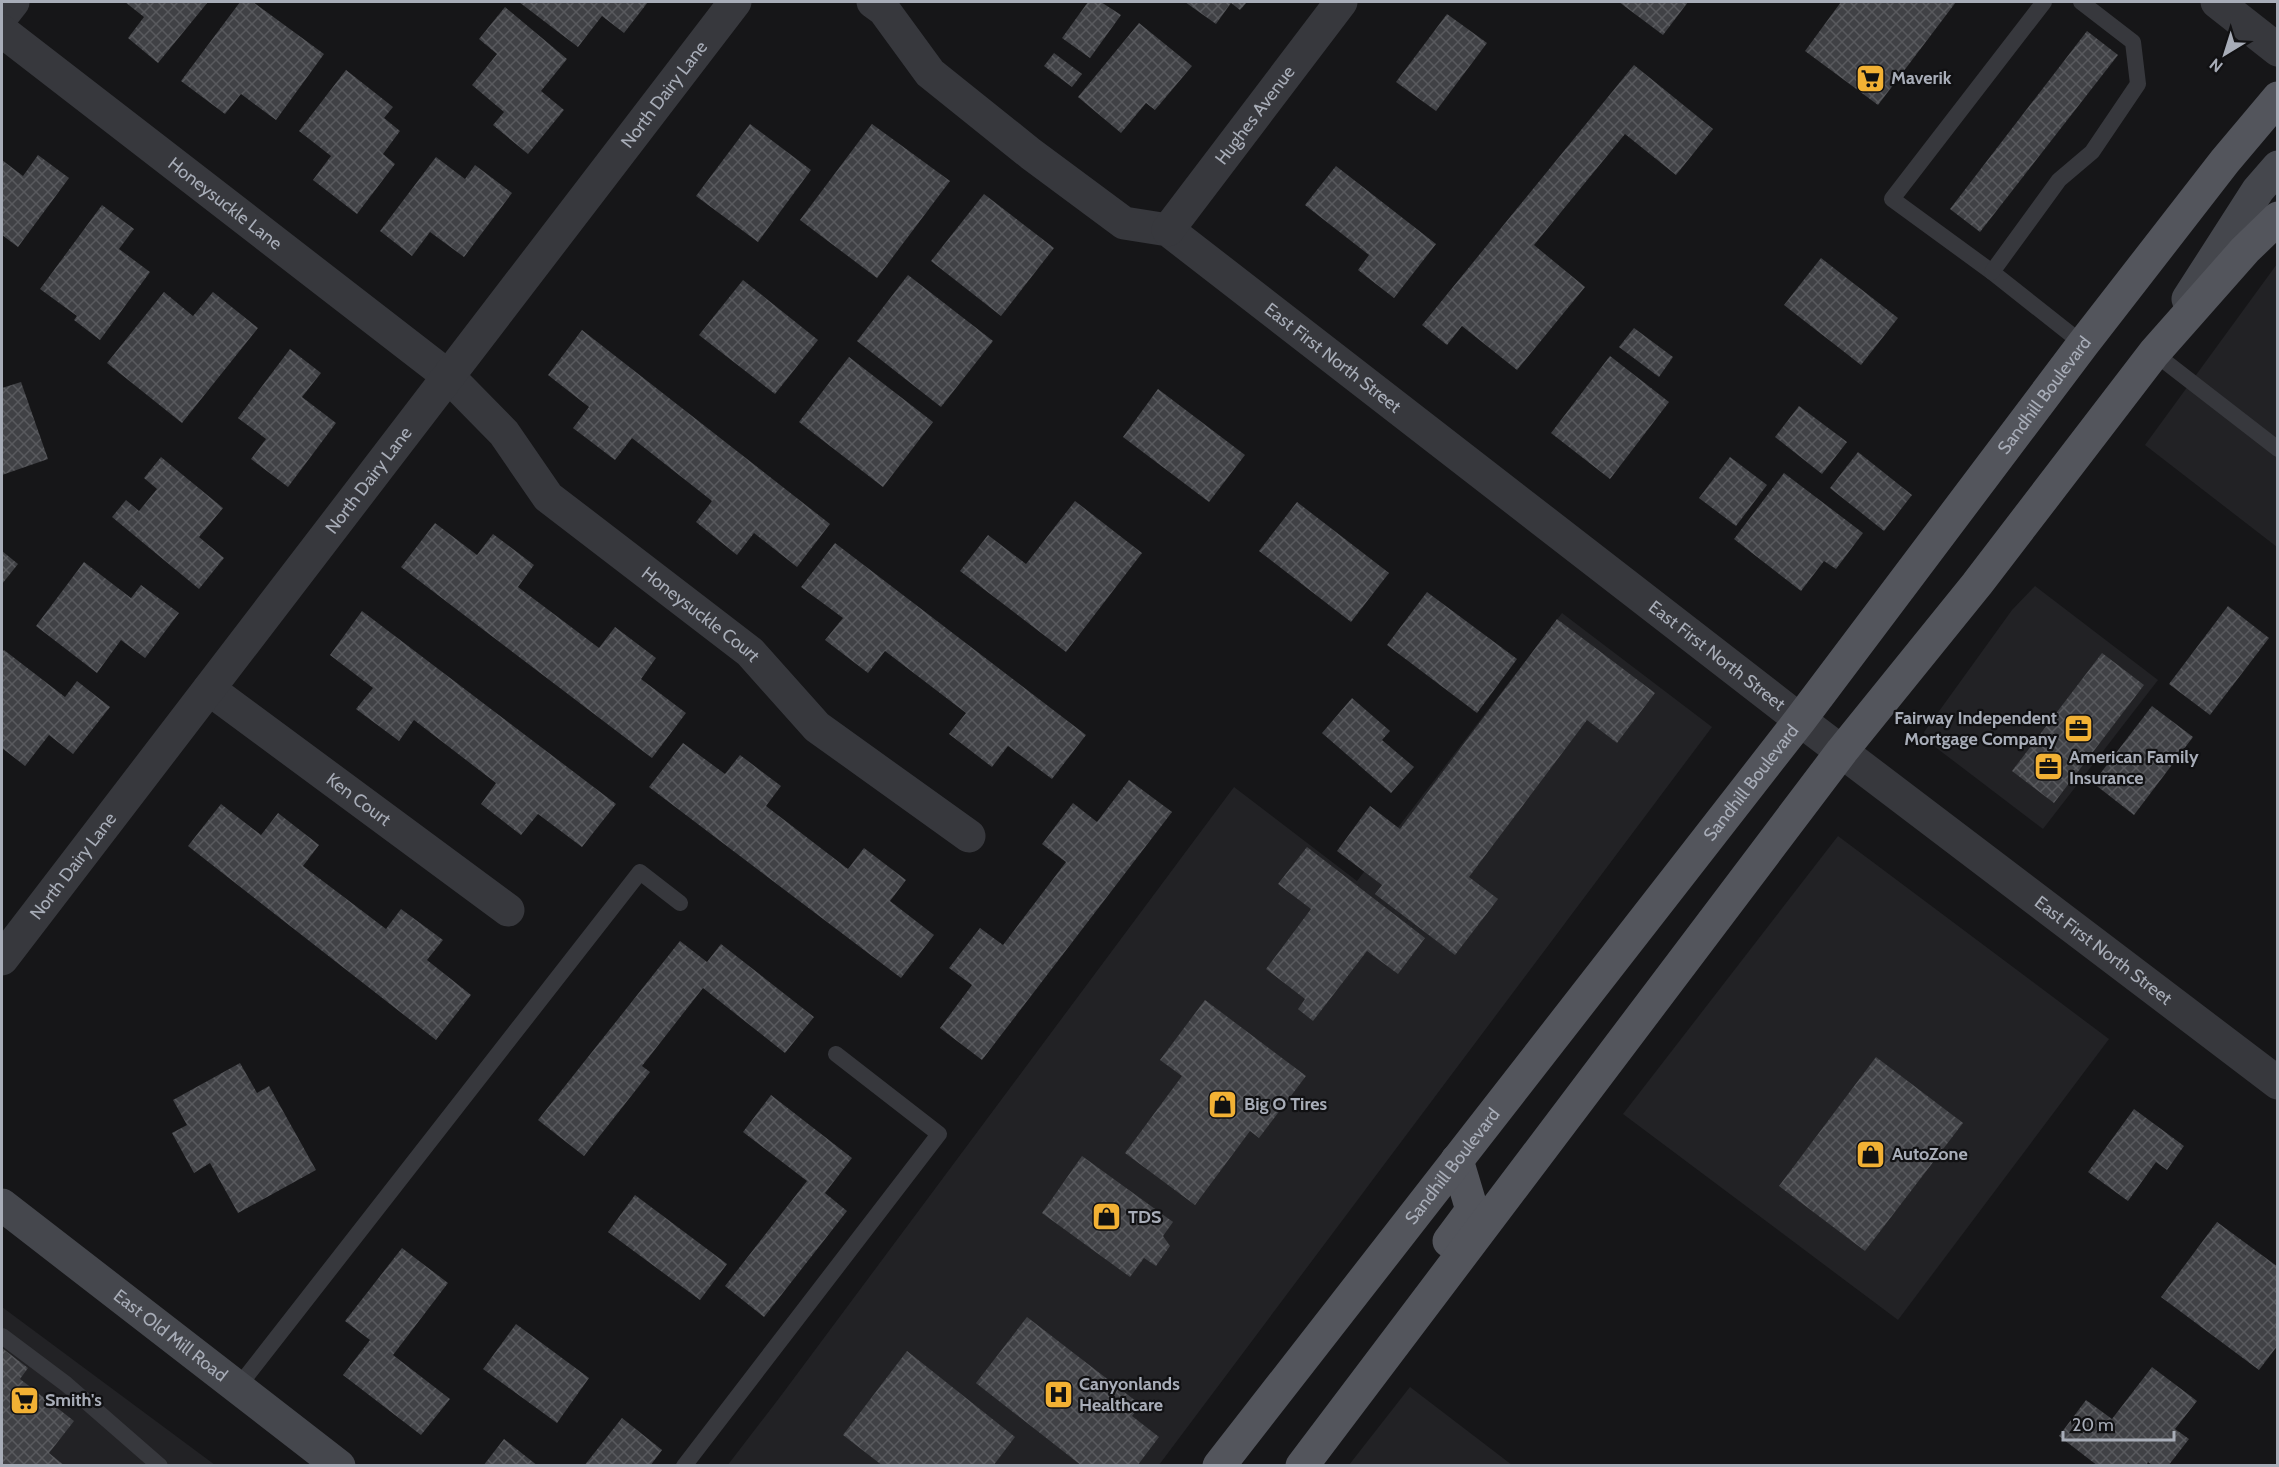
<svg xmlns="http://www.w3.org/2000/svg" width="2279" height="1467" font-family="Cabin,sans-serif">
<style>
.built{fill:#222225}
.building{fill:url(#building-cross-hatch)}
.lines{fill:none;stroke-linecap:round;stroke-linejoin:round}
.lane{stroke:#37383d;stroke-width:16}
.street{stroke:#37383d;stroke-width:33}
.secondary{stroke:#45474d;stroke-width:33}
.primary{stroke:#53555c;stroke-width:33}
.labels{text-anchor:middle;stroke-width:4.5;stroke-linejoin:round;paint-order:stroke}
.poi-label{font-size:18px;font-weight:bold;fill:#a8adb8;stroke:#111113;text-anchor:start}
.street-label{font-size:18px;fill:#a8adb8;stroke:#111113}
</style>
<defs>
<pattern id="building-cross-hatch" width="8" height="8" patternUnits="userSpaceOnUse" patternTransform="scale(1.5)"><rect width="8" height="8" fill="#404145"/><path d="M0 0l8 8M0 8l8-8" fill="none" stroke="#595a5e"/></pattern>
</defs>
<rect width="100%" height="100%" fill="#161618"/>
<g class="built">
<polygon points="2277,264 2277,547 2145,445"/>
<polygon points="2035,586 2158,680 2043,829 1926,740 1924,732 2012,610"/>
<polygon points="1562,613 1712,727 1159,1465 727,1466 780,1397 1234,787 1357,881"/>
<polygon points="1838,836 2109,1039 1898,1320 1623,1114"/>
<polygon points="2,1307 215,1465 2,1465"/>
<polygon points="1410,1387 1512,1465 1349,1465"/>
</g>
<g class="building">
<polygon points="125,2 208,2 158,63 128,38 144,17"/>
<polygon points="240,2 253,2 324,54 276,120 241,94 225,114 181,81"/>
<polygon points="519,2 648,2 624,33 602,16 578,47"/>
<polygon points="1088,2 1101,2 1121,15 1090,58 1062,38"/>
<polygon points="1185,2 1247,2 1240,10 1231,3 1216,24"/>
<polygon points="1619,2 1688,2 1663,35"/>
<polygon points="1841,2 1956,2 1878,105 1805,51"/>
<polygon points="505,7 567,59 541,91 564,110 528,154 493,125 504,112 472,85 497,54 479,39"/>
<polygon points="1447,14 1487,43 1436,111 1396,82"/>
<polygon points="1139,23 1192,66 1155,110 1146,103 1121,133 1078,97"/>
<polygon points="2087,31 2118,55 1980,232 1950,209"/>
<polygon points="1054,53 1082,74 1072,87 1044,66"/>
<polygon points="1634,65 1713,129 1676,175 1625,134 1534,245 1585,287 1517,370 1462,326 1447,345 1422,325"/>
<polygon points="346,70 393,107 384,118 400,131 383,154 395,164 357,214 313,180 331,156 299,131"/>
<polygon points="750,124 811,170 758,242 696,196"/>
<polygon points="872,124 950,181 877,278 800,220"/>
<polygon points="38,155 69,178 18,247 2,235 2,160 23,176"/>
<polygon points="436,157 465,179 475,165 512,193 464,257 430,232 412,256 380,231"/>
<polygon points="1336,166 1436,244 1394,298 1358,270 1369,255 1305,205"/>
<polygon points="984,194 1054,248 1001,316 931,261"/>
<polygon points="102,205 134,229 119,249 150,272 100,340 74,320 77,316 40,289"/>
<polygon points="1821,258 1898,318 1861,365 1784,305"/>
<polygon points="908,275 993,341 941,407 857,341"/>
<polygon points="743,280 818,340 775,394 699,335"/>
<polygon points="164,292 193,316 213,292 258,328 182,423 107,363"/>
<polygon points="1634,328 1673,357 1659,377 1619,347"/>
<polygon points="582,330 830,524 797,567 754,533 737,555 696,522 712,501 632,438 615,460 573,428 589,407 548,375"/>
<polygon points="290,349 321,373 302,397 336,423 288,487 251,459 266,439 238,418"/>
<polygon points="1610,356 1669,402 1610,479 1551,433"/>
<polygon points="849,357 933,422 883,487 799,422"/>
<polygon points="21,382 48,459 2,475 2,388"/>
<polygon points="1158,389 1245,455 1209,502 1123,437"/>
<polygon points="1799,406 1847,442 1822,474 1775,437"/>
<polygon points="1858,452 1912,495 1884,531 1830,488"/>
<polygon points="161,457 223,508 199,537 224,558 199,589 112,517 126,500 139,511 157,489 144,478"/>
<polygon points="1730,457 1767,485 1736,526 1699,498"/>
<polygon points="1784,473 1863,533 1836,569 1824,561 1801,591 1734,539"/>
<polygon points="1075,501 1142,553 1066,652 960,571 988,535 1026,564"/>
<polygon points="1297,502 1389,573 1351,622 1259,551"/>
<polygon points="435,523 477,555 493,534 534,565 518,587 599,648 615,627 656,658 641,679 686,713 652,758 401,567"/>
<polygon points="835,543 1086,735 1052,779 1008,746 992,767 949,734 966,713 885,651 868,673 825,640 843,618 801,587"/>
<polygon points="2,551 18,564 2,584"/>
<polygon points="84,562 131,598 141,585 179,613 145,658 121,640 97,673 36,626"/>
<polygon points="1427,592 1517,659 1477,713 1387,645"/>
<polygon points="2228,606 2269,638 2210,715 2169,684"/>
<polygon points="362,611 616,804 582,847 538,814 521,835 481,804 496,783 414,720 399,741 356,709 373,688 330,655"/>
<polygon points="1557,619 1655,693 1617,743 1587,720 1469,877 1498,899 1455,955 1375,894 1382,885 1337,851 1370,806 1400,829"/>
<polygon points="4,650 65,697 77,681 110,707 73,754 49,735 25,766 2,748 2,652"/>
<polygon points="2102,653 2144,685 2054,803 2012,771"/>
<polygon points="1352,698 1390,731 1382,740 1414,767 1391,793 1322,733"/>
<polygon points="2152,706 2193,737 2134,815 2093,783"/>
<polygon points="683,743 725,774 740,755 781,786 766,806 848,869 864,848 906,880 890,901 934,935 901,978 649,787"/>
<polygon points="1129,780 1172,812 982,1060 940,1028 972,985 949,968 980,928 1003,945 1066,862 1042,844 1073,803 1097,822"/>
<polygon points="221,804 261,835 278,813 319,845 303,866 386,929 401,909 443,940 427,960 471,995 436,1040 188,846"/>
<polygon points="1307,847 1425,938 1398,974 1367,951 1313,1021 1298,1009 1305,999 1266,969 1311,909 1278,884"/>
<polygon points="680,941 707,962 721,944 814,1017 785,1053 703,988 642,1066 650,1072 584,1156 538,1120"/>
<polygon points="1205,1000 1306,1076 1259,1138 1250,1131 1195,1205 1125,1153 1182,1076 1160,1060"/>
<polygon points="1876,1057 1963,1123 1865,1251 1779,1186"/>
<polygon points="240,1063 257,1093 269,1086 316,1170 238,1213 210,1163 194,1173 172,1133 187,1125 173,1100"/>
<polygon points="771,1095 852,1158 825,1193 847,1211 764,1317 725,1286 807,1181 743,1132"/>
<polygon points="2134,1109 2184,1146 2167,1170 2156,1162 2128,1201 2088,1172"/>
<polygon points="1082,1156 1173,1222 1163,1236 1170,1246 1156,1266 1144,1258 1130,1277 1042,1213"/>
<polygon points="635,1195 727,1264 700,1300 608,1232"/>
<polygon points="2217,1222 2278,1267 2278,1345 2259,1370 2161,1297"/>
<polygon points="402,1248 448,1283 393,1355 450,1399 421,1435 343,1375 370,1340 345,1321"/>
<polygon points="1027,1317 1141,1405 1132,1416 1159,1437 1137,1466 1082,1466 976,1383"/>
<polygon points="516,1324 589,1378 557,1423 483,1369"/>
<polygon points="2,1348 28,1368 20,1379 74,1421 49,1453 65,1466 2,1466"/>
<polygon points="907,1351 1015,1437 993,1466 883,1466 843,1435"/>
<polygon points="2152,1367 2197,1401 2175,1429 2189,1439 2168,1466 2153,1466 2148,1462 2146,1466 2098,1466 2059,1436 2086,1400 2112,1419"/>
<polygon points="622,1418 662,1450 650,1466 584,1466"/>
<polygon points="504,1439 538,1466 483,1466"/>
</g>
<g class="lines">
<g class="lane">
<polyline points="2044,2 1892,199 1992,272 2083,344"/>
<polyline points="1992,272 2059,180 2092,152 2138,84 2133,42 2081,2"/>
<polyline points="2154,353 2278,449"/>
<polyline points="2,1336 66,1384 160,1466"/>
<polyline points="238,1387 640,872 680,903"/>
<polyline points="684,1466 939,1134 836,1054"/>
</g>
<g class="street">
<path id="s1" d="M873,2L884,10L930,73L1031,154L1124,223L1168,230L1800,720L2278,1083"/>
<polyline points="2217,2 2278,50"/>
<polyline points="2,16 13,2"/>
<path id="s2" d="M2,31L448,376L504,433L548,497L750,652L817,727L969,836"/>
<path id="s3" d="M1168,230L1341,2"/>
<path id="s4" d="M209,689L508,910"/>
<path id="s5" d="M2,959L735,2"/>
</g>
<g class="secondary">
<polyline points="2188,299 2258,190 2278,167"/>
<path id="s6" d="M2,1205L339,1466"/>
</g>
<g class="primary">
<polyline points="1449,1241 1472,1210 1457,1160"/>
<path id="s7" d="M1219,1466L1800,720L2083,344L2225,161L2278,98"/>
<polyline points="1302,1466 1842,751 1977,584 2154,353 2245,250 2278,218"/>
</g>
</g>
<defs>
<symbol id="supermarket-square" viewBox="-11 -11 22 22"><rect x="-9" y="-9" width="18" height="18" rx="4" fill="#f2b134" stroke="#111113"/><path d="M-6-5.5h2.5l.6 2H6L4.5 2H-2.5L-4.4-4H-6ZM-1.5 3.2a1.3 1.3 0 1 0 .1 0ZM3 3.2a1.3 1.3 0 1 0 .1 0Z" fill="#111"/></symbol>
<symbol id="office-square" viewBox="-11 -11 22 22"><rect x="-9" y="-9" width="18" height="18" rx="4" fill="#f2b134" stroke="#111113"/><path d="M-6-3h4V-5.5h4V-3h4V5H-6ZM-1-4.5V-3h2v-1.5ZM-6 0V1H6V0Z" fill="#111"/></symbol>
<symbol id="shop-square" viewBox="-11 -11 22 22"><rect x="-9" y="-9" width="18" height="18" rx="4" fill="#f2b134" stroke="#111113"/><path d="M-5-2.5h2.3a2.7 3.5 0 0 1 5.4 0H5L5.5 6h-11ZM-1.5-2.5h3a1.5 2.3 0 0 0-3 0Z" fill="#111"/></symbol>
<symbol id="hospital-square" viewBox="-11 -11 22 22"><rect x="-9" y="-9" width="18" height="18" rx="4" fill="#f2b134" stroke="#111113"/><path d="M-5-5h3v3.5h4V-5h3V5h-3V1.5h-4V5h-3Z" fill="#111"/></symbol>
</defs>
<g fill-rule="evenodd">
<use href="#supermarket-square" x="1854" y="62" width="33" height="33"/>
<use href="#office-square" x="2062" y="712" width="33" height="33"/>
<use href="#office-square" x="2032" y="750" width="33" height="33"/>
<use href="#shop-square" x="1206" y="1088" width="33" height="33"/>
<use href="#shop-square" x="1854" y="1138" width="33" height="33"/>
<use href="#shop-square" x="1090" y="1200" width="33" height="33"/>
<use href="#hospital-square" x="1042" y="1378" width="33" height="33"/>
<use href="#supermarket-square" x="8" y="1384" width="33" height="33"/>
</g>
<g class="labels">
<g class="poi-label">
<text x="1891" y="84">Maverik</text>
<text x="2057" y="724" text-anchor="end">Fairway Independent<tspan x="2057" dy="21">Mortgage Company</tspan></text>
<text x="2069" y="763">American Family<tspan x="2069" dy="21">Insurance</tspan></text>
<text x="1244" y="1110">Big O Tires</text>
<text x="1892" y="1160">AutoZone</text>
<text x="1128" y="1223">TDS</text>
<text x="1079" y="1390">Canyonlands<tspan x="1079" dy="21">Healthcare</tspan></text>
<text x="45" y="1406">Smith's</text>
</g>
<g class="street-label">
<text dy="6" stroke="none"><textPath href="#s5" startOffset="1089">North Dairy Lane</textPath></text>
<text dy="6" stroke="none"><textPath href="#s3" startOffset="144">Hughes Avenue</textPath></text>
<text dy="6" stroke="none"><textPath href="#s2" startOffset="282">Honeysuckle Lane</textPath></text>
<text dy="6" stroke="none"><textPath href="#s1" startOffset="590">East First North Street</textPath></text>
<text dy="6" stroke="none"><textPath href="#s7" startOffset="1352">Sandhill Boulevard</textPath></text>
<text dy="6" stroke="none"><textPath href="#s5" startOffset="603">North Dairy Lane</textPath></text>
<text dy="6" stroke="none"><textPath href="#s2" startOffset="914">Honeysuckle Court</textPath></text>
<text dy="6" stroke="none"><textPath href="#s1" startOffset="1076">East First North Street</textPath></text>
<text dy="6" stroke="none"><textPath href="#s7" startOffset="866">Sandhill Boulevard</textPath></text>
<text dy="6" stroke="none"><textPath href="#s4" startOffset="186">Ken Court</textPath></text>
<text dy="6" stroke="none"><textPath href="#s5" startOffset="117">North Dairy Lane</textPath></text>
<text dy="6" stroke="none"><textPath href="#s1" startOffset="1562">East First North Street</textPath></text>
<text dy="6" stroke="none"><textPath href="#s7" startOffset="380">Sandhill Boulevard</textPath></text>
<text dy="6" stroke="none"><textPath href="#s6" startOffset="213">East Old Mill Road</textPath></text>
</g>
</g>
<rect width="2279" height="1467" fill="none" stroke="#a8adb8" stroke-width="6"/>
<g transform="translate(2225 54) rotate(218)" stroke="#111113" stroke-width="4.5" paint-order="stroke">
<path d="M0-4.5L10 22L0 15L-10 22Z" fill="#a8adb8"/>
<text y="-9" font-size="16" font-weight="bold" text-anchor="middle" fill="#a8adb8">N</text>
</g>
<path d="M2063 1431v9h111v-9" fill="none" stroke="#a8adb8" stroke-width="3"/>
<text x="2072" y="1431" font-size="18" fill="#a8adb8" stroke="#111113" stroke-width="4.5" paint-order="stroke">20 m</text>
</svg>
